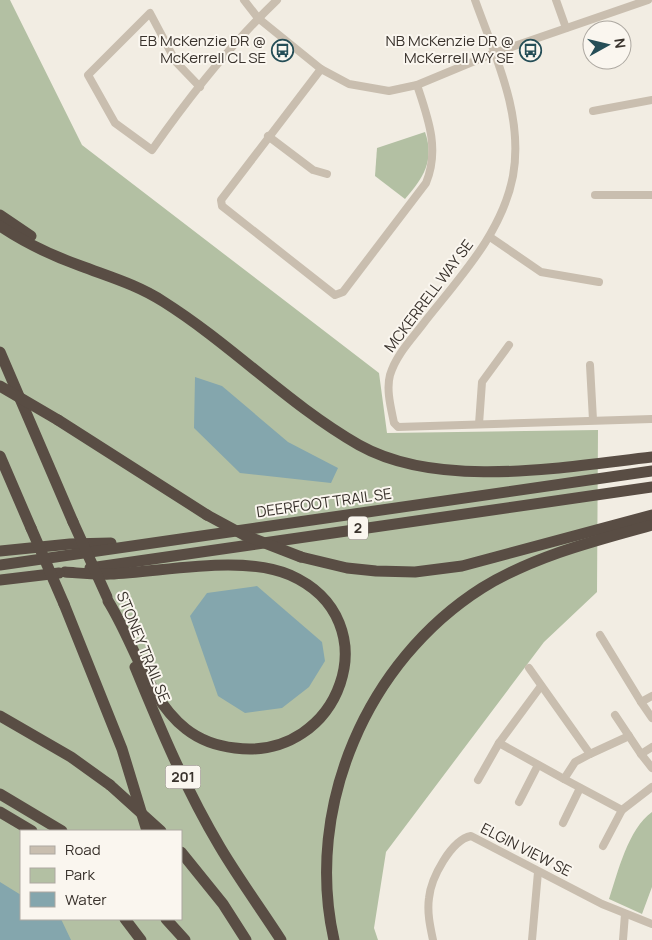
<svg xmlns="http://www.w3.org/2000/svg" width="652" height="940" font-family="Manrope,sans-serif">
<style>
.green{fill:#b3c0a3;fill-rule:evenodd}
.water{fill:#84a6ad}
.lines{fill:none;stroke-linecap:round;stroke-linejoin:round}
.minor{stroke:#c9beaf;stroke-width:8}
.highway{stroke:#594d44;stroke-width:11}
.highway-bridge{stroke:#594d44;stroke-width:11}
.labels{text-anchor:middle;stroke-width:4;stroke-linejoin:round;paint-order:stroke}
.shield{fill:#faf6ef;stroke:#736d66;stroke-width:1}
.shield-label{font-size:14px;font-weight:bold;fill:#39322c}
.poi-label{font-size:15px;fill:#39322c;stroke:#faf6ef;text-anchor:end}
.street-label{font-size:15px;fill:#39322c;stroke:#faf6ef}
</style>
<rect width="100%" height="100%" fill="#f2ede3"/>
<g class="green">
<path d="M0,0H10L82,145L379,373L387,433L598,430L597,592L544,642L386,852L374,928L378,940H0ZM21,831H181V919H21Z"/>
<path d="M425,132C435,161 423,178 405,199L375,176L377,148Z"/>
<path d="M652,812V887L642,914L609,899C618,872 628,829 652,812Z"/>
</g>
<g class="water">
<polygon points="195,377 222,386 288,442 338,468 331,483 240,473 194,428"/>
<polygon points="257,586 322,642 325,661 309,687 282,708 245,713 218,696 190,616 207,593"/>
<polygon points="0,882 21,895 21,919 61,919 71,940 0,940"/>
</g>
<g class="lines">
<g class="minor">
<polyline points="244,0 258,18 321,69 349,84 389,91 417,85 494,53 648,0"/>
<path d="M475,0C495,56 524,115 513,176C502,234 458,279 423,324C411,340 396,355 390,375C386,390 391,408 394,423L398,427L652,419"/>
<polyline points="556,0 566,28"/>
<path d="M321,69L221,200L222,206L335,295L343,292L426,183C440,149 428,118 417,85"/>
<path d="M200,87L176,62L150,13L88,75L115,123L152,150C189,97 230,45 277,0"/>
<polyline points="593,111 652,100"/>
<polyline points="268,136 313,170 327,174"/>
<polyline points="595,195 652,195"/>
<polyline points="490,237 541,272 599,282"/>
<polyline points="590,365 593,420"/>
<polyline points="479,424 482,382 509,345"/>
<polyline points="600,635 641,702"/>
<polyline points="529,668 590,754 629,736"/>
<polyline points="652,696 641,702 652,718"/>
<polyline points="615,715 641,754"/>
<polyline points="499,743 564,779"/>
<polyline points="652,747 641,754 652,768"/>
<polyline points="590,754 575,762 564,779 622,810 652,787"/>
<polyline points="478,780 499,743 541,686"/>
<polyline points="519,802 538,765"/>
<polyline points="563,823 580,788"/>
<polyline points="603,846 622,810"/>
<path d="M433,940C430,926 427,912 429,898C431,878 451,840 471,836L602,904L652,924"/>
<polyline points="532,940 538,872"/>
<polyline points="623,940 625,914"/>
</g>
<g class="highway">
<polyline points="0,215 31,236"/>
<path d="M0,226C25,243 53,256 81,266C110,277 138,285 164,302C232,345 289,405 359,445C439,490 564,467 652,457"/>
<polyline points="0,352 73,522"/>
<polyline points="58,420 207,515"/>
<polyline points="0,456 31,528"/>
<polyline points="0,551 70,544 111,543"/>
<polyline points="301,557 347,568 376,571 415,572 462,566 652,515"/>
<polyline points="0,565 652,471"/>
<polyline points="90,568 652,487"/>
<path d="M65,572C80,573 95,575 110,574C163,572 242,554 290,575C392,620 340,762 235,748C217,746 200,740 186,729C147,698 134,642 108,601"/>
<polyline points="0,580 59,573"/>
<polyline points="64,604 122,749 147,831"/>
<path d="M135,667C160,728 186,790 220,847C239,879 261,909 281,940"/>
<polyline points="0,716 71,757 110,785"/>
<polyline points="0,794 62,831"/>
<polyline points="0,812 32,831"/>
<polyline points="181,852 223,904 246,940"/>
<polyline points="125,919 141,940"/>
<path d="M334,940C304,807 367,661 482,588C534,556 594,541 652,525"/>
</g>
<g class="highway-bridge">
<polyline points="0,386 58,420"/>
<polyline points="207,515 244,535 301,557"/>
<polyline points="73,522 107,597"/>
<polyline points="31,528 64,604"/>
<polyline points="110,785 161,831"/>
<polyline points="166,919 185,940"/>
</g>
</g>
<defs>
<symbol id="bus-ring" viewBox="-11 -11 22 22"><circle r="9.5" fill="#faf6ef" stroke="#254e57" stroke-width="1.5"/><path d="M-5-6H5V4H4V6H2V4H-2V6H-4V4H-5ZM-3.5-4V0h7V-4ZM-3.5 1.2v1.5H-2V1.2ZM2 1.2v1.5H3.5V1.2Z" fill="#254e57"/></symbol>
</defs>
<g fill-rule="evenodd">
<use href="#bus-ring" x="270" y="38" width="25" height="25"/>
<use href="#bus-ring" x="518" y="38" width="25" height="25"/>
</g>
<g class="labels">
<g class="shield">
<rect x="348" y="516.5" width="20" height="23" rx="4"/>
<rect x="165.5" y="765.5" width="35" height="23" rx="4"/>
</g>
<g class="shield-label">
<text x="358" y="533">2</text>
<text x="183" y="782">201</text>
</g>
<g class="poi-label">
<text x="266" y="46">EB McKenzie DR @<tspan x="266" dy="17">McKerrell CL SE</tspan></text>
<text x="514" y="46">NB McKenzie DR @<tspan x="514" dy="17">McKerrell WY SE</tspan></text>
</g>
<g class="street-label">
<text transform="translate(429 296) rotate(-53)" y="5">MCKERRELL WAY SE</text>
<text transform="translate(324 503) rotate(-8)" y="5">DEERFOOT TRAIL SE</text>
<text transform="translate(143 647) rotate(68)" y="5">STONEY TRAIL SE</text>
<text transform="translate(526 850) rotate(27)" y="5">ELGIN VIEW SE</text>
</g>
</g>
<rect x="20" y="830" width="162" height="90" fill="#faf6ef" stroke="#ada8a1"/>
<rect x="30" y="846" width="25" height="8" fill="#c9beaf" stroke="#ada8a1"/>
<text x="65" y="855" font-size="15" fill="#39322c">Road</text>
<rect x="30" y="868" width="25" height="15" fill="#b3c0a3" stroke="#ada8a1"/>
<text x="65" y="880" font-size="15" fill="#39322c">Park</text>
<rect x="30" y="892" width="25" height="15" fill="#84a6ad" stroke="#ada8a1"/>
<text x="65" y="905" font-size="15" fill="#39322c">Water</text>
<g transform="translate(607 45) rotate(82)"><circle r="24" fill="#faf6ef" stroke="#ada8a1"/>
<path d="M0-4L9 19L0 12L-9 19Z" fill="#254e57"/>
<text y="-8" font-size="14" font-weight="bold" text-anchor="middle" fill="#39322c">N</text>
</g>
</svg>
